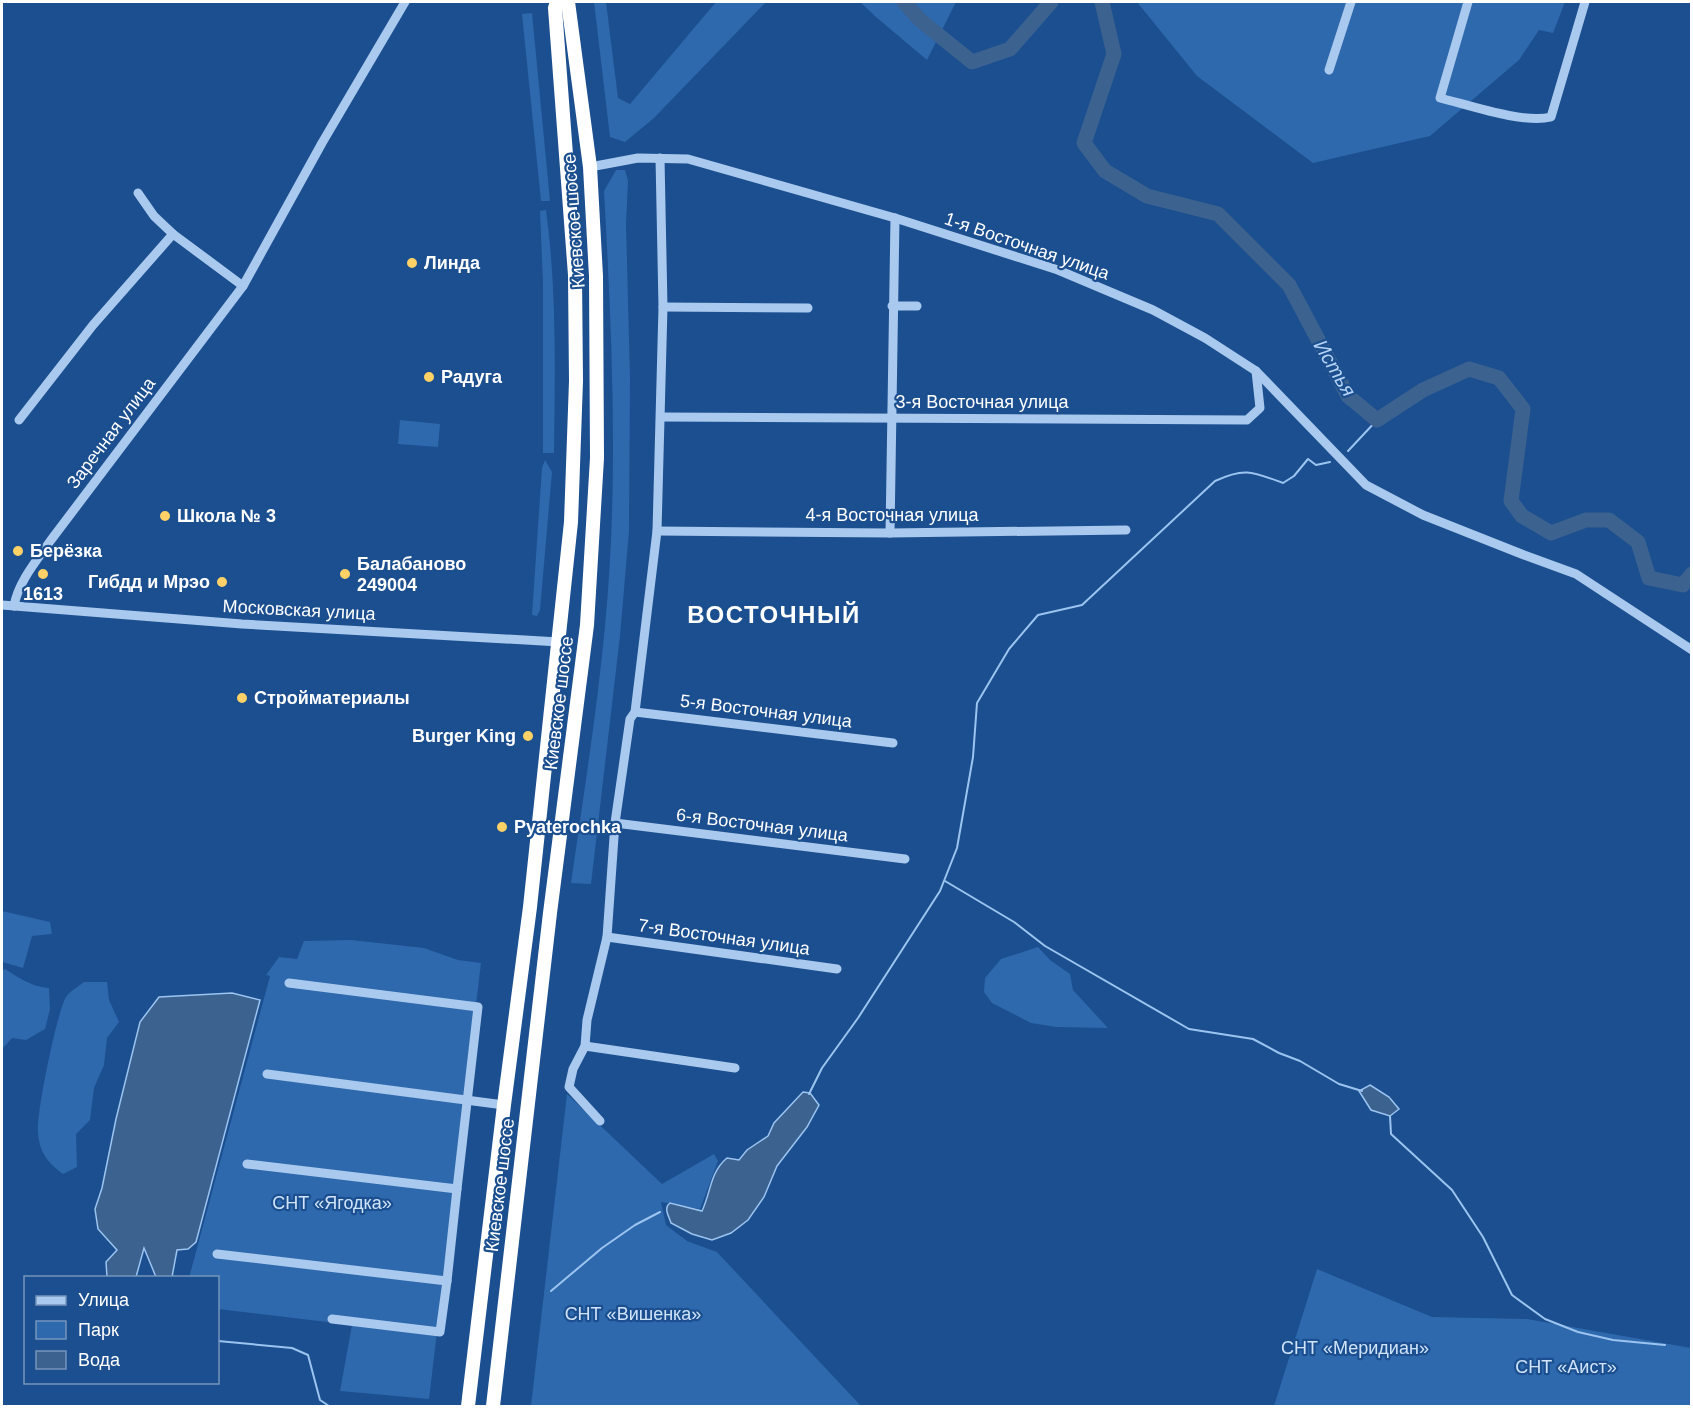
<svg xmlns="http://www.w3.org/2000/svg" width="1693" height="1408" font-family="Arial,sans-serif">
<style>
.green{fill:#2e69ad}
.water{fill:#3c6290;stroke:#9cc4f0;stroke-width:1.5}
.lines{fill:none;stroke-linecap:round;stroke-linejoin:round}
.stream{stroke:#9cc4f0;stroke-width:2}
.river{stroke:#3c6290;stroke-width:15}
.minor{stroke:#a9c9ee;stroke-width:9}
.highway{stroke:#fff;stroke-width:14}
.poi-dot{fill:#ffd166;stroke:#1b4f8f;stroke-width:2}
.labels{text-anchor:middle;stroke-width:4.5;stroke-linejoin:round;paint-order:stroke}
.street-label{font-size:18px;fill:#fff;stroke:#1b4f8f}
.poi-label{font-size:18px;font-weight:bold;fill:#fff;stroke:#1b4f8f;text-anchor:start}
.park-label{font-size:18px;fill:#cfe3fa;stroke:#1b4f8f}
.water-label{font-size:20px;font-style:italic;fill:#b5d3f5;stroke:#1b4f8f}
.district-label{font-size:24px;font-weight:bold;letter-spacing:1.5px;fill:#fff;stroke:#1b4f8f}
</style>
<rect width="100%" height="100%" fill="#1b4f8f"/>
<g class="green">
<polygon points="594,2 606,2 618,98 630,104 716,2 766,2 654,118 625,142 610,137"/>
<polygon points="860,2 956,2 927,60 876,17"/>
<polygon points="1137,2 1565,2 1553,33 1539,30 1519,60 1430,136 1313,163 1197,76"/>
<polygon points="532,13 550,201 541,201 522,14"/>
<path d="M616,170H625L628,181L626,224L630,378L629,531L620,636L591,884L571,883C583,798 597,712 605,626C619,482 612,336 604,191Z"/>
<path d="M546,210C557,290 555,372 554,453H543V283L540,211Z"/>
<polygon points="400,420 440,424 438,447 398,444"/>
<polygon points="545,460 552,472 540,610 537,616 532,615 542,468"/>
<polygon points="2,911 50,922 52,934 32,936 23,968 2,962"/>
<polygon points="351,940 424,948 458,960 481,963 429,1399 340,1391 352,1325 218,1309 218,1278 189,1278 270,976 266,975 279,957 297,959 304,941"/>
<polygon points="1038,947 1050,960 1070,974 1073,990 1108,1028 1056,1027 1031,1023 992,1003 984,992 985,978 1001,959"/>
<path d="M5,969C19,978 33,987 49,988L50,1009L45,1029L26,1040L12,1038L2,1049V971Z"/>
<path d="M84,982H107L109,1000L119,1022L107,1038L104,1065L94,1088L90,1120L76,1134L77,1167L63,1174C48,1163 39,1152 38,1132C36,1114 57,1012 66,997C70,991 79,986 84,982Z"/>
<polygon points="567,1094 662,1184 714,1154 718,1161 700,1209 661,1202 666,1225 687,1241 717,1252 861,1406 531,1406"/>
<polygon points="1317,1269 1432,1317 1527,1319 1691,1348 1691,1406 1274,1406"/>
</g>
<g class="water">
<polygon points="232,993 260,1000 196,1242 188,1249 177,1250 172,1277 156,1277 144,1248 136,1277 107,1277 106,1262 117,1250 98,1229 95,1209 102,1188 116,1119 140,1022 159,997"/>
<polygon points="1370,1085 1389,1097 1399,1109 1390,1116 1371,1110 1359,1091"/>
<path d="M803,1092L810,1093L819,1105L807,1127L777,1166L764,1197L748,1220L731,1233L712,1240L692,1234L671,1223C669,1216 663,1208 670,1203L702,1211C711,1192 710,1172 727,1158L739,1160L747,1150L768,1136L774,1123Z"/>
</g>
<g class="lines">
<g class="stream">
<polyline points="1348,451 1377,420"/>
<polyline points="945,881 1014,922 1045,946 1189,1029 1253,1039 1279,1053 1300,1061 1339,1084 1362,1091"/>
<path d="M809,1094L822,1068L858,1018L940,891L957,848L973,757L977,703L1009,649L1038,615L1082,605L1215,481C1245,467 1253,472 1283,483L1294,476L1308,459L1316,465L1330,462"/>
<polyline points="1390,1116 1391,1134 1452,1190 1483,1237 1512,1295 1545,1319 1578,1332 1613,1340 1665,1345"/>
<polyline points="551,1291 602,1248 635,1225 660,1212"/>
<polyline points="218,1341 292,1348 308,1355 320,1400 329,1406"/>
</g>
<g class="river">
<polyline points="904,2 920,20 972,62 1010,49 1051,2"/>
<polyline points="1102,2 1114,54 1084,143 1105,171 1147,196 1218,214 1289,285 1348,396 1377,420 1423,390 1469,369 1499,378 1523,409 1511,501 1522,516 1551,533 1586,520 1609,520 1638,542 1649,578 1683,585 1692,574"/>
</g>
<g class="minor">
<path d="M1468,2L1440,98C1469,105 1523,124 1551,117L1585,2"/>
<polyline points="1329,70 1351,2"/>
<polyline points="590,167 638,158 688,159 895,218 1058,270 1153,310 1205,338 1256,371 1366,485 1423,515 1524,555 1576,574 1692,650"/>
<polyline points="138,193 154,216 173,234 243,286"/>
<polyline points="892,306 917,306"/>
<polyline points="663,307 808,308"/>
<polyline points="661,417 1247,420 1260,408 1256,371"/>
<polyline points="19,420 93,325 173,234"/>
<polyline points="657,531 890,533 1126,530"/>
<polyline points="890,533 895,218"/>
<polyline points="2,605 242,624 559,642"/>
<path d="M14,606C18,582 37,560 51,540L243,286L322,143L405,2"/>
<polyline points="635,712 893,743"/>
<polyline points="615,823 905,859"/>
<polyline points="607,937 837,969"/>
<polyline points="585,1046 735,1068"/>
<polyline points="267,1074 504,1105"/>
<polyline points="600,1121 569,1087 573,1069 585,1046 587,1020 607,937 615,823 630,719 635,712 657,531 663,307 660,158"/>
<polyline points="247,1164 457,1189 478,1007 289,983"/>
<polyline points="217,1254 447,1281 457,1189"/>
<polyline points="332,1319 440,1332 447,1281"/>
</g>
<g class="highway">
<polyline points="468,1406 504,1105 530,907 571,522 576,381 575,275 555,8 557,2"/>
<polyline points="493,1406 550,913 587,625 597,458 596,276 590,167 568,2"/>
</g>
</g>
<g class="poi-dot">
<circle cx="412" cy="263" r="6"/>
<circle cx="429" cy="377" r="6"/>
<circle cx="165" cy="516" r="6"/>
<circle cx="18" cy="551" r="6"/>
<circle cx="43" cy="574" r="6"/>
<circle cx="345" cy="574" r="6"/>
<circle cx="222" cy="582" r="6"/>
<circle cx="242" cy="698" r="6"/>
<circle cx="528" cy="736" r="6"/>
<circle cx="502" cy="827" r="6"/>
</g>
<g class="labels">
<g class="street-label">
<text transform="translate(574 221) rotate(-94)" y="6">Киевское шоссе</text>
<text transform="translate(1027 246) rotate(19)" y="6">1-я Восточная улица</text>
<text x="982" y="408">3-я Восточная улица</text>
<text transform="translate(111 433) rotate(-53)" y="6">Заречная улица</text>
<text x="892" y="521">4-я Восточная улица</text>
<text transform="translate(299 610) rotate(3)" y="6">Московская улица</text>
<text transform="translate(559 703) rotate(-83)" y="6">Киевское шоссе</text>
<text transform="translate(766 711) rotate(7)" y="6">5-я Восточная улица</text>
<text transform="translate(762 825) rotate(7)" y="6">6-я Восточная улица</text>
<text transform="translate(724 937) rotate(8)" y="6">7-я Восточная улица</text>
<text transform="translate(500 1185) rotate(-83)" y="6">Киевское шоссе</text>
</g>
<g class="poi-label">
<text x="424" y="269">Линда</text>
<text x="441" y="383">Радуга</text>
<text x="177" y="522">Школа № 3</text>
<text x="30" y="557">Берёзка</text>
<text x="357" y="570">Балабаново<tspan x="357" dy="21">249004</tspan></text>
<text x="210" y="588" text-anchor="end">Гибдд и Мрэо</text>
<text x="43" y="600" text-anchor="middle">1613</text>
<text x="254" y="704">Стройматериалы</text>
<text x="516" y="742" text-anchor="end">Burger King</text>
<text x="514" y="833">Pyaterochka</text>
</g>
<g class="park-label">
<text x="332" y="1209">СНТ «Ягодка»</text>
<text x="633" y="1320">СНТ «Вишенка»</text>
<text x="1355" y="1354">СНТ «Меридиан»</text>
<text x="1566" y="1373">СНТ «Аист»</text>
</g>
<g class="water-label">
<text transform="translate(1335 368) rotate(59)" y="7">Истья</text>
</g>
<g class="district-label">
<text x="774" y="623">ВОСТОЧНЫЙ</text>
</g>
</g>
<rect width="1693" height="1408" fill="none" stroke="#ffffff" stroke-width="6"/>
<rect x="24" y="1276" width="195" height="108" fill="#1b4f8f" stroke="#7695bc" stroke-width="1.5"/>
<rect x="36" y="1296" width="30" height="9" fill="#a9c9ee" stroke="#7695bc" stroke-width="1.5"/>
<text x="78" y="1306" font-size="18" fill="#ffffff">Улица</text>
<rect x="36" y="1321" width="30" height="18" fill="#2e69ad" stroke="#7695bc" stroke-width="1.5"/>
<text x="78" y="1336" font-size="18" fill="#ffffff">Парк</text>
<rect x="36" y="1351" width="30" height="18" fill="#3c6290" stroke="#7695bc" stroke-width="1.5"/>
<text x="78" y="1366" font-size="18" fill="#ffffff">Вода</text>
</svg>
